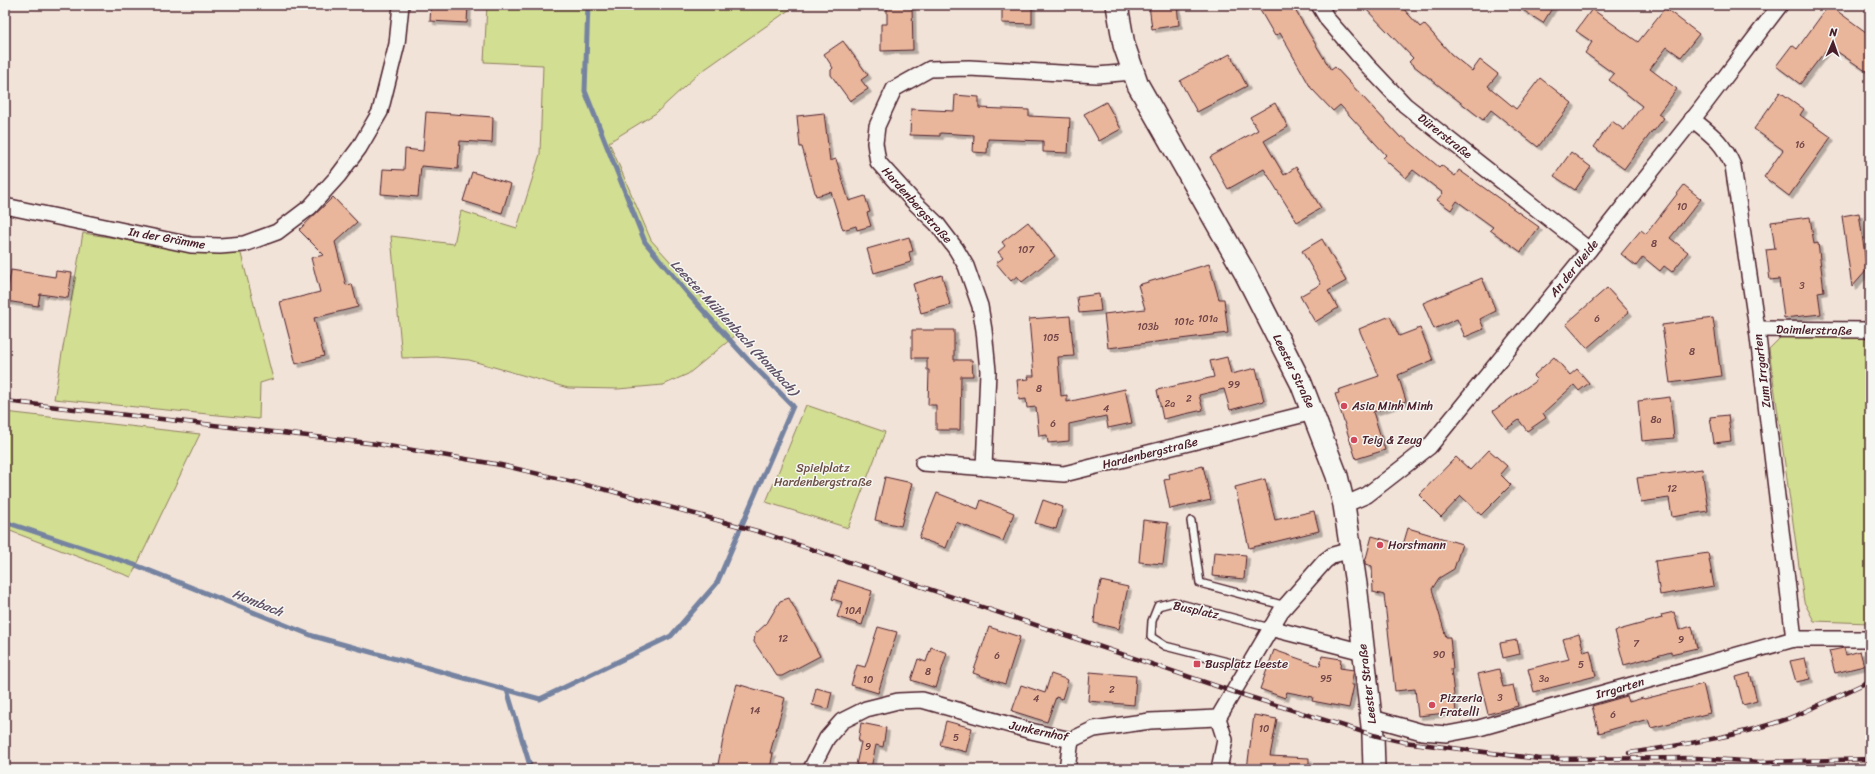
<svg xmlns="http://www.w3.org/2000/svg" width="1875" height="774" font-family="Sriracha,sans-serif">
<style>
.green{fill:#d2de92;stroke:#8e7e5e}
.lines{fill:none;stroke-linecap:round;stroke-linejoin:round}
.stream{stroke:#7583a1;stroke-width:5}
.building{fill:#e9b69c;stroke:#4a1f2b;filter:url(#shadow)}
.lane-casing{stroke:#4a1f2b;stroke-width:10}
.street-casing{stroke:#4a1f2b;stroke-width:18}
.secondary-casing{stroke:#4a1f2b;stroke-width:24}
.lane{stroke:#f6f6f2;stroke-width:7}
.street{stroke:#f6f6f2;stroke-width:15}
.secondary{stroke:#f6f6f2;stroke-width:21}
.rail-casing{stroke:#4a1f2b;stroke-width:4.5}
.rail{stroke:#f6f6f2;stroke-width:3;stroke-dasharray:9;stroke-linecap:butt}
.poi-dot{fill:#d1495b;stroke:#f6f6f2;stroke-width:1.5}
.labels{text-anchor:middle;stroke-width:3;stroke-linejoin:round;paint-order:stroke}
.number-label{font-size:10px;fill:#724547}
.street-label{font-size:12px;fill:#4a1f2b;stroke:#f6f6f2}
.poi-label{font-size:12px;fill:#4a1f2b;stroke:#f6f6f2;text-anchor:start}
.park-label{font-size:12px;fill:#6c4f45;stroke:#f6f6f2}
.water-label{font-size:13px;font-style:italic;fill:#605166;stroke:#f6f6f2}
</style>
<defs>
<filter id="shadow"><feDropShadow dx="3.5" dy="3.5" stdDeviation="0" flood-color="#0004"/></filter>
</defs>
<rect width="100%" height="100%" fill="#f2e3d8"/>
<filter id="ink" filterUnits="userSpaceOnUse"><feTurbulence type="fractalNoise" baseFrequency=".025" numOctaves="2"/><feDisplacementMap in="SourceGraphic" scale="8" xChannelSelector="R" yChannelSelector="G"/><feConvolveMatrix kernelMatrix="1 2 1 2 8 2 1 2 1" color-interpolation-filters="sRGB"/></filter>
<g filter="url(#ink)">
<g class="green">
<polygon points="487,5 796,5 698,74 656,113 609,142 651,240 736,335 688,374 663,385 618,389 568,388 469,360 437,357 402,358 391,236 454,244 461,211 517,228 540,154 543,65 484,62"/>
<polygon points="83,233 178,248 240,250 273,379 260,383 259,419 54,399"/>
<polygon points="1781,337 1870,338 1870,623 1814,621 1804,602 1769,349"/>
<polygon points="806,405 885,432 848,528 766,502"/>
<polygon points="5,412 200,434 131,577 5,529"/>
</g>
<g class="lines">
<g class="stream">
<polyline points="5,522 138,566 313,636 540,699 671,636 717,583 793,406 749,361 689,295 645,242 585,91 588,5"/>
<polyline points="507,690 531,769"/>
</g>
</g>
<g class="building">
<polygon points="431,5 468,5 467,23 430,21"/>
<polygon points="887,5 912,5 913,50 881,51 881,24 887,24"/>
<polygon points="1002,5 1032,5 1032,24 1002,23"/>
<polygon points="1149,5 1177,5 1179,25 1152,29"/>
<polygon points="1257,5 1292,5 1331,70 1335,67 1401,138 1402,136 1439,167 1441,165 1455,176 1459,170 1539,227 1521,252 1490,230 1493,227 1457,201 1451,210 1437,200 1443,193 1413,170 1406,178 1383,158 1386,155 1340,105 1333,111 1311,88 1280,33 1275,36"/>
<polygon points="1362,5 1400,5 1420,27 1424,24 1451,54 1472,71 1480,60 1498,74 1488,86 1516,109 1540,78 1572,103 1538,147 1491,110 1483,120 1409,62 1413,58"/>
<polygon points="1515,5 1554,5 1543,23"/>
<polygon points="1829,5 1870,35 1870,74 1829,46 1800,84 1776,66 1792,45 1797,49"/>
<polygon points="1665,8 1699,34 1681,57 1667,47 1650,69 1677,89 1658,114 1664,118 1654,131 1653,130 1624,169 1594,147 1612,121 1624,130 1642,106 1609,80 1614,74 1585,53 1592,42 1576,31 1592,9 1638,42"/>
<polygon points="843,41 868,75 861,80 868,89 850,101 831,75 831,70 833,68 824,54"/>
<polygon points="1230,54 1247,86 1197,112 1180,81"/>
<polygon points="1780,92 1804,109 1800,115 1831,137 1789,196 1764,177 1783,150 1754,129"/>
<polygon points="955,95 979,97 979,108 1029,110 1029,116 1070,118 1068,153 1043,152 1043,141 988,139 987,153 973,152 974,135 940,133 940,136 910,135 911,109 954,111"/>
<polygon points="1106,102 1121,129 1099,141 1084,114"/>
<polygon points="1275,103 1288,127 1264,141 1284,175 1296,167 1321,208 1297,222 1264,169 1228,189 1210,157 1258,130 1250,117"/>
<polygon points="426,112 493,117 492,143 460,141 458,169 421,166 418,197 381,194 383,169 404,170 405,149 423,151"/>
<polygon points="824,113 830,161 836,159 849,201 865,196 870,212 867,213 871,226 857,230 856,226 843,230 831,192 816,196 802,147 800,147 797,116"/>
<polygon points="1571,152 1591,167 1575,190 1554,176"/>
<polygon points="472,172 511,184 502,213 463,201"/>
<polygon points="1684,185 1701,199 1670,238 1688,252 1672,272 1664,266 1660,271 1643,257 1636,266 1621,254 1641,230 1646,234"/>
<polygon points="333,197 357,222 335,242 346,285 352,284 358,307 314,318 324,356 296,364 280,302 320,292 311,258 324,255 299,230"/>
<polygon points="1859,213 1867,270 1852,287 1842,216"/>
<polygon points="1810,217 1814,244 1818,243 1824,291 1818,292 1821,314 1784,318 1779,279 1770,280 1766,250 1775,249 1771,222"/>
<polygon points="1028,222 1055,256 1022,282 1017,276 1011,281 996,263 1003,258 998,252 1005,246 1002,242"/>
<polygon points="909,237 913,251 909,252 911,262 874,273 867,249"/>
<polygon points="1322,239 1346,281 1328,291 1338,308 1315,322 1300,296 1321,284 1302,251"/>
<polygon points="1209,264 1219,299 1224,299 1228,333 1108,348 1104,314 1145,309 1138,285"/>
<polygon points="11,270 55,277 56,271 72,273 68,298 40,294 38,306 6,301"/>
<polygon points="942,275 950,305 921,313 913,284"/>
<polygon points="1482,278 1496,311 1480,319 1484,329 1465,337 1457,319 1434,329 1423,303"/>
<polygon points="1607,288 1629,312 1587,348 1566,324"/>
<polygon points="1099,294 1101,311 1079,313 1077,297"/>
<polygon points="1070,316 1074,356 1058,357 1061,396 1067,395 1067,402 1125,389 1132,423 1108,428 1106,416 1069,424 1069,441 1048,443 1047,435 1039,436 1036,407 1027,408 1026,399 1019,400 1017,380 1029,379 1028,376 1034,376 1029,319"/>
<polygon points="1390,316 1399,336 1420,328 1433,360 1398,375 1406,401 1373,412 1385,450 1356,459 1335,394 1339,393 1338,390 1379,376 1359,329"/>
<polygon points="1713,318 1721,376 1670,383 1662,325"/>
<polygon points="912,330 954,330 954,360 972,360 973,376 961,376 960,430 936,430 936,405 928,405 929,370 927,370 927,358 912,358"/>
<polygon points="1227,357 1231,374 1256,368 1264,401 1230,410 1224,389 1199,395 1203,410 1163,419 1157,390 1214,377 1210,361"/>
<polygon points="1554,357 1570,375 1577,369 1589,383 1579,391 1574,385 1543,413 1546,418 1527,431 1519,420 1506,429 1493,411 1537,380 1533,376"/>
<polygon points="1670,397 1674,438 1642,441 1638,401"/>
<polygon points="1728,415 1731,441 1714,443 1710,417"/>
<polygon points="1489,450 1507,466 1500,474 1511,485 1481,515 1461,496 1441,517 1419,495 1456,457 1470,470"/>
<polygon points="1203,466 1211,500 1170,509 1164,480 1170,479 1169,474"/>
<polygon points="1702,469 1708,511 1672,517 1669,498 1641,502 1637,478"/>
<polygon points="885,477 912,483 901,526 875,520"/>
<polygon points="1265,479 1275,520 1314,511 1319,531 1249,548 1235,487"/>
<polygon points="937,493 978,509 981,500 1014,513 1003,541 956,522 946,548 919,538"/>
<polygon points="1043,500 1063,507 1056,529 1035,523"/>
<polygon points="1143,520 1168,523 1163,564 1139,562"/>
<polygon points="1408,528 1462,544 1454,569 1439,578 1432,589 1446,637 1450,637 1453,669 1451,669 1456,712 1418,716 1415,689 1395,691 1384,595 1373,592 1372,566 1365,564 1365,562 1372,536 1403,545"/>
<polygon points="1214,552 1246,555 1244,579 1212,576"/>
<polygon points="1708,553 1714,586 1660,595 1655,561"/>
<polygon points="838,580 872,591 862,625 837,617 842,602 832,599"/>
<polygon points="1101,581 1128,587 1119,629 1094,623 1095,609"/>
<polygon points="789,598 820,656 782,676 777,676 754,642 755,634 767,623 780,601"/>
<polygon points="1674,612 1679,630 1692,626 1697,648 1671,654 1671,652 1624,665 1615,631 1662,618 1661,615"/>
<polygon points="878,627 897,632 878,693 851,685 857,665 865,667"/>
<polygon points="989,627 1020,637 1005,684 973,673"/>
<polygon points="1579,634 1584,652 1590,650 1596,676 1534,692 1528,669 1569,659 1563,639"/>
<polygon points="1517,640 1520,654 1503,658 1500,643"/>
<polygon points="931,647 947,653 936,688 911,680 918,659 926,662"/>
<polygon points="1844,648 1846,655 1860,651 1864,666 1835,673 1829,651"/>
<polygon points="1274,650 1320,666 1322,656 1341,659 1340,668 1354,670 1351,685 1354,685 1349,708 1312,701 1313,697 1287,692 1285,698 1260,689"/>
<polygon points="1805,658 1810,679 1796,682 1790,661"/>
<polygon points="1499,669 1503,687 1513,685 1518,706 1488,714 1478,674"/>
<polygon points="1090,672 1136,676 1134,705 1088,701"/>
<polygon points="1750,673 1757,701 1743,705 1736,677"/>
<polygon points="1051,674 1068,680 1062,699 1056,697 1047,722 1012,711 1021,685 1045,693"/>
<polygon points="737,684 785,698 770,753 773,753 770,769 717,769 727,720"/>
<polygon points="1703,684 1710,713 1651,728 1648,719 1599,733 1592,706 1627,696 1629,702 1643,698 1644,699"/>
<polygon points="816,688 832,692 828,709 812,705"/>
<polygon points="1254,715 1277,719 1270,756 1309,758 1309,769 1247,769"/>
<polygon points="946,721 972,728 966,752 940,745"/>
<polygon points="861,723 886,728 883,747 876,745 871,768 856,765 861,742 858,742"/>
</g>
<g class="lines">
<defs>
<g id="lane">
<polyline points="1191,521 1200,583 1286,606"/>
<polyline points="1247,667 1165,646 1151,637 1152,621 1158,606 1173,602 1270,628"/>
</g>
<g id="street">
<polyline points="1319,5 1328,20 1367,65 1405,105 1589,250"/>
<path d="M1692,119C1712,135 1723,142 1733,166L1757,329L1794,639"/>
<polyline points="5,206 191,245 220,246 244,244 277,232 310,207 338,176 359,148 380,112 397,44 401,5"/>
<polyline points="1757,329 1870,330"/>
<polyline points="923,463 1064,474 1313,412"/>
<polyline points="984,468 988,371 984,330 980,306 966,266 956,249 937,224 913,201 878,162 875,143 877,126 894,89 930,69 969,68 1097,75 1133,72"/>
<polyline points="1344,505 1367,495 1429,447 1589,250 1700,110 1780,5"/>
<polyline points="1270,628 1363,652"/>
<polyline points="1218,718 1225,740 1219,769"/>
<polyline points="1372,718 1422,732 1447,734 1479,728 1794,639 1870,639"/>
<polyline points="811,769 827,738 842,721 866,709 898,701 922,700 1031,731 1071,740 1094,729 1150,721 1218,718 1281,611 1325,561 1333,555 1351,550"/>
<polyline points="1067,769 1071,740"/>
</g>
<polyline id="secondary" points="1117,5 1124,45 1138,85 1245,273 1301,383 1337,476 1344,505 1356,584 1373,735 1374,769"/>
</defs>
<use href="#lane" class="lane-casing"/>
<use href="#street" class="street-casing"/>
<use href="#secondary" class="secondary-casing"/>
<use href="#lane" class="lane"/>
<use href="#street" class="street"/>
<use href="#secondary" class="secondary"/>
<defs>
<g id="rail">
<polyline points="5,401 377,444 501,465 611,491 757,531 1234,692 1373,735 1404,742 1540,759 1697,758 1760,762 1870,759"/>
<path d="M1629,753C1681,745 1734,737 1784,720C1814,709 1841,694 1870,681"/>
</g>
</defs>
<use href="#rail" class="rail-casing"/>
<use href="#rail" class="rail"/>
</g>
</g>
<g class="poi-dot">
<circle cx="1344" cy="406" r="4"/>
<circle cx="1354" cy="440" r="4"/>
<circle cx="1380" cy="545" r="4"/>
<rect x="1193" y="660" width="8" height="8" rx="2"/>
<circle cx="1432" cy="705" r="4"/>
</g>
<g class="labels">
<g class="number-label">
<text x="1800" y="148">16</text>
<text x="1682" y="210">10</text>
<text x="1654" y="247">8</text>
<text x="1026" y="253">107</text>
<text x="1802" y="289">3</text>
<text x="1208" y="322">101a</text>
<text x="1597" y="322">6</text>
<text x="1184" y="325">101c</text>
<text x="1148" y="330">103b</text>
<text x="1051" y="341">105</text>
<text x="1692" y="355">8</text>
<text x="1234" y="388">99</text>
<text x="1039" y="392">8</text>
<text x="1189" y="402">2</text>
<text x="1170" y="407">2a</text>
<text x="1106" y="412">4</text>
<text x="1656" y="423">8a</text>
<text x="1053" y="427">6</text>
<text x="1672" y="492">12</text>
<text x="853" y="614">10A</text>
<text x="783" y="642">12</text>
<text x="1681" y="643">9</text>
<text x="1636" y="647">7</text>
<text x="1439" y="658">90</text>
<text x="997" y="659">6</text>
<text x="1581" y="668">5</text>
<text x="928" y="675">8</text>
<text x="1326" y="682">95</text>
<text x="1544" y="682">3a</text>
<text x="868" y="683">10</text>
<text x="1112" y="693">2</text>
<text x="1500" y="701">3</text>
<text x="1036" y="702">4</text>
<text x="755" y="714">14</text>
<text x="1613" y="718">6</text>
<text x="1264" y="732">10</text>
<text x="956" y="741">5</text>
<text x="868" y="750">9</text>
</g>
<g class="street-label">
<text transform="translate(1445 136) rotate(38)" y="4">Dürerstraße</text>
<text transform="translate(917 205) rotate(48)" y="4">Hardenbergstraße</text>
<text transform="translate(167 238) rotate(10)" y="4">In der Grämme</text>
<text transform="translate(1574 268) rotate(-51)" y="4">An der Weide</text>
<text transform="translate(1814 330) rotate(1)" y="4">Daimlerstraße</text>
<text transform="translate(1294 371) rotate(64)" y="4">Leester Straße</text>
<text transform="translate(1762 371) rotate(-97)" y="4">Zum Irrgarten</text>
<text transform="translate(1150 453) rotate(-14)" y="4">Hardenbergstraße</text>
<text transform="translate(1196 610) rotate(12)" y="4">Busplatz</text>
<text transform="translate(1367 684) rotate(-97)" y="4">Leester Straße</text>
<text transform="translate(1620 688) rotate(-16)" y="4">Irrgarten</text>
<text transform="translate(1039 731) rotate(12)" y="4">Junkernhof</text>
</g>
<g class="poi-label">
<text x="1352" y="410">Asia Minh Minh</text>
<text x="1362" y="444">Teig &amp; Zeug</text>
<text x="1388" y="549">Horstmann</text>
<text x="1205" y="668">Busplatz Leeste</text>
<text x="1440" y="702">Pizzeria<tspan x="1440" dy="14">Fratelli</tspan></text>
</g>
<g class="park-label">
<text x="823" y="472">Spielplatz<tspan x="823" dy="14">Hardenbergstraße</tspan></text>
</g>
<g class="water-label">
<text transform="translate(735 327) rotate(47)" y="5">Leester Mühlenbach (Hombach)</text>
<text transform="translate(258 602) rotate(22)" y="5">Hombach</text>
</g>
</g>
<rect width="1875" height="774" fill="none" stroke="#f6f6f2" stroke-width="20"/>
<rect x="10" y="10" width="1855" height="754" fill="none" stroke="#4a1f2b" stroke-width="1.5" filter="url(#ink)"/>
<g transform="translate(1833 42) rotate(2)" stroke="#f6f6f2" stroke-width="3" paint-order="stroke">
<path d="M0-3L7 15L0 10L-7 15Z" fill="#4a1f2b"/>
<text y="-6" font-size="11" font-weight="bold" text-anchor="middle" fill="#4a1f2b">N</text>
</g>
</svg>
